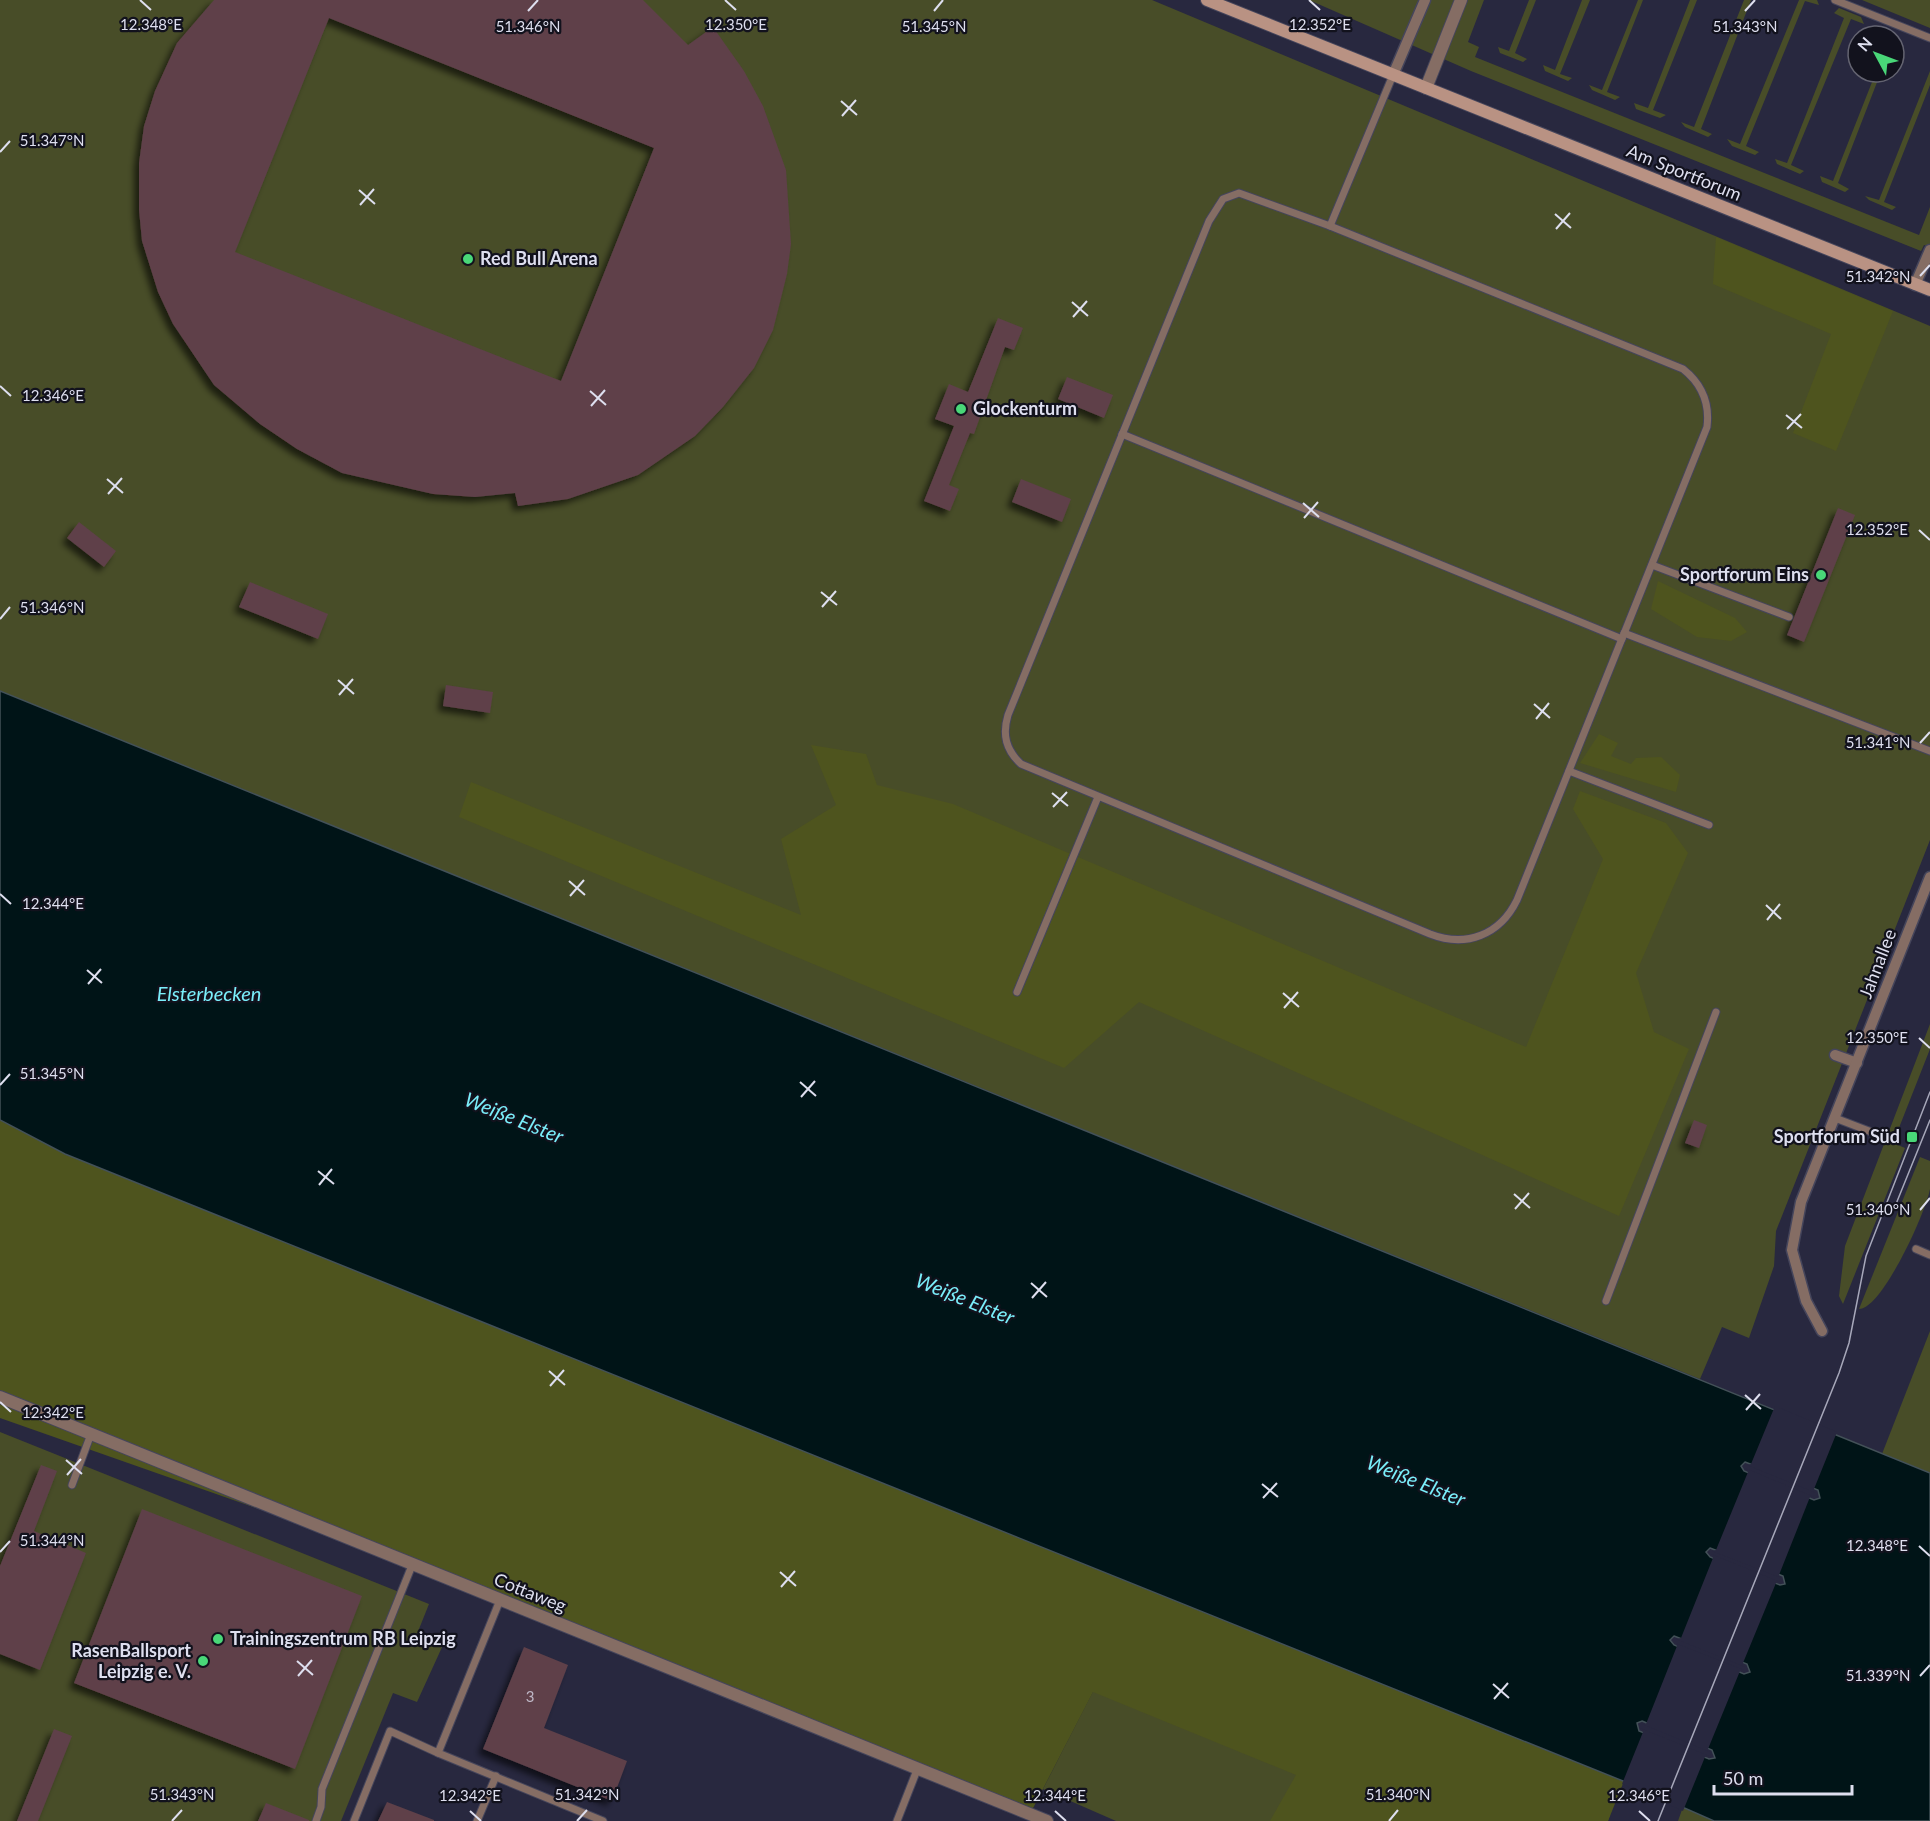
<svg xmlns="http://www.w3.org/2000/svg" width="1930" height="1821" font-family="Lato,sans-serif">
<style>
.green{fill:#484d28}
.forest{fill:#4e541e}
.water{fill:#001417;stroke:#435158;stroke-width:1.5;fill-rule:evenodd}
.pier{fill:#28283f}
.building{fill:#5e4049;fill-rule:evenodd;filter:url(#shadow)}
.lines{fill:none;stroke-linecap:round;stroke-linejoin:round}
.service-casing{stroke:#45455b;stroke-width:9}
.pedestrian-casing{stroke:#45455b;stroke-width:13}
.minor-casing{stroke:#45455b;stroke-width:14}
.tertiary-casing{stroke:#45455b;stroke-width:14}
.secondary-casing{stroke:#45455b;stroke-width:14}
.service{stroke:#856d64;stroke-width:7}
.pedestrian{stroke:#856d64;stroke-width:10}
.minor{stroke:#856d64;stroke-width:12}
.tertiary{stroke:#856d64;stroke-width:12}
.secondary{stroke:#b99283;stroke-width:12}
.tram{stroke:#a7a8ba;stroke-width:1.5}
.ticks{fill:none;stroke:#dedfef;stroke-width:2}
.poi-dot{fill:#49d778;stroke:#12121d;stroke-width:2}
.labels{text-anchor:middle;stroke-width:4.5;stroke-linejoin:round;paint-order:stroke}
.number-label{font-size:15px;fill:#beb7c6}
.street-label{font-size:18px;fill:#dedfef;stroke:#12121d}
.poi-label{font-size:18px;font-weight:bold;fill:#dedfef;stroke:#12121d;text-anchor:start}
.water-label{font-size:20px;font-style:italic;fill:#7aeefa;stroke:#12121d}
.ticks-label{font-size:15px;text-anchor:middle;fill:#dedfef;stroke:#12121d;stroke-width:4.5;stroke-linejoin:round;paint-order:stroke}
</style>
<defs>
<filter id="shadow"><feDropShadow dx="-5" dy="5" stdDeviation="3" flood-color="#0009"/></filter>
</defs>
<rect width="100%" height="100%" fill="#28283f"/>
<g class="green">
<polygon points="0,0 1152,0 1930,326 1930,840 1776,1231 1774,1266 1749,1338 1722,1327 1700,1379 0,691"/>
<polygon points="1309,0 1484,0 1468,42 1479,47 1475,57 1919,235 1930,207 1930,247 1924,245 1921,251 1471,71"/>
<polygon points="1529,0 1536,0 1515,53 1527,59 1523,62 1500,53 1498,47 1509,51"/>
<polygon points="1582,0 1590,0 1560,74 1572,78 1568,81 1545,71 1543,65 1555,70"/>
<polygon points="1638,0 1643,0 1607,92 1620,97 1615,100 1592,90 1589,85 1602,90"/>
<polygon points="1690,0 1697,0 1653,110 1666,115 1660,118 1636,109 1634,103 1648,108"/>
<polygon points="1744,0 1751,0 1701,129 1712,134 1708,137 1685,127 1681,122 1694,127"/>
<polygon points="1799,0 1817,0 1819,5 1805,1 1746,146 1759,152 1755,155 1732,146 1727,139 1740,144"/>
<polygon points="1862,0 1930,0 1930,28"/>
<polygon points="1839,8 1861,17 1864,24 1851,19 1791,165 1804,171 1800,174 1777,164 1775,159 1787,163 1844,18 1834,13"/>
<polygon points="1930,71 1930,85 1884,202 1896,207 1892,210 1869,200 1865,196 1879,200"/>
<polygon points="1876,72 1881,72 1838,183 1849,189 1845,192 1822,182 1820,176 1833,181"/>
<polygon points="1930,1024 1930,1049 1893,1143 1905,1148 1843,1304 1839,1296 1845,1246"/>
<path d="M1920,1157L1930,1161C1930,1170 1930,1180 1930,1189C1926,1212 1882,1309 1859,1309Z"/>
<polygon points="1930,1331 1930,1473 1882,1454"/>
<polygon points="0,1432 429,1604 417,1634 443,1645 417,1702 393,1693 341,1821 0,1821"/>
<polygon points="1146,1588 1610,1815 1608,1821 1116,1821 1043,1789"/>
<polygon points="1683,1807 1714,1821 1678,1821"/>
</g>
<g class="forest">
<polygon points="1716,237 1893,311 1836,451 1793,433 1831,334 1713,284"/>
<polygon points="1658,581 1735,618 1747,632 1731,641 1697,637 1651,609"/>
<polygon points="1599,734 1618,743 1611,756 1631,764 1636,758 1661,757 1680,775 1676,792 1580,763"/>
<polygon points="811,745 866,754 877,785 953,804 1526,1047 1603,859 1573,809 1580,791 1666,823 1688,853 1636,973 1654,1032 1689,1049 1619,1216 1139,1002 1064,1068 459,817 471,782 801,915 781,839 836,805"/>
<polygon points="0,1120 65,1154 1624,1781 1608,1821 1270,1821 1296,1775 1093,1692 1030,1814 413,1563 0,1418"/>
</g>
<path class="water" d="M0,691L1930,1473V1821H1714L1623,1781L65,1154L0,1120ZM1745,1462L1818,1490L1820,1498L1814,1500L1744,1471L1741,1466ZM1710,1548L1783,1576L1785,1584L1780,1585L1710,1557L1706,1552ZM1674,1636L1747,1664L1750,1672L1744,1674L1674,1645L1670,1640ZM1642,1721L1712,1750L1715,1758L1709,1759L1639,1731L1637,1723Z"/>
<g class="pier">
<polygon points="1775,1406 1837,1432 1814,1489 1816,1493 1747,1465 1751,1464"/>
<polygon points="1745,1468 1814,1497 1810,1497 1779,1575 1781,1578 1712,1551 1716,1550 1748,1472"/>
<polygon points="1711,1554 1780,1582 1776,1583 1743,1663 1745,1667 1676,1639 1681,1638 1713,1558"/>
<polygon points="1675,1643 1744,1670 1740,1671 1708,1749 1710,1752 1642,1724 1646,1724 1677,1646"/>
<polygon points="1640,1728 1709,1756 1705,1757 1683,1811 1622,1784 1643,1732"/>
</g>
<g class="building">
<path d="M214,0H643L688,45L713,27L744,71L763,106L786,170L791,244L787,274L773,330L754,368L723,407L695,436L638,475L568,499L518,506L515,493L475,497L433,494L342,473L297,449L260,424L214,385L173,324L158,292L142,241L139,210V163L144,126L155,91L177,43ZM329,18L654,148L561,381L235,252Z"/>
<polygon points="998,318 1023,328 1014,350 1005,347 974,434 970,433 949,485 959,489 950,511 924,501 954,426 935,419 949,384 968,392"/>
<polygon points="1067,377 1113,395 1104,418 1058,399"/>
<polygon points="1021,479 1071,499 1062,522 1012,502"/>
<polygon points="1838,508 1855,515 1804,642 1787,635"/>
<polygon points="79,522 116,551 104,567 67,538"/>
<polygon points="250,582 328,614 318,639 239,607"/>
<polygon points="446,685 493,692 490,713 443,706"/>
<polygon points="1694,1120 1707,1125 1699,1148 1685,1143"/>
<polygon points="41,1465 57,1471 34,1531 86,1553 40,1670 0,1654 0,1566"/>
<polygon points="142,1509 362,1596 295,1769 74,1683"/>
<polygon points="524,1647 568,1665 544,1728 627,1761 612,1801 483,1749"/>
<polygon points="54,1729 72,1736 38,1821 17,1821"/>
<polygon points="387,1802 434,1820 434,1821 378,1821"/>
<polygon points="266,1803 309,1820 309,1821 258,1821"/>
</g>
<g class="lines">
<defs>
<g id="service">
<polyline points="1835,0 1930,38"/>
<path d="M1239,193L1330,226L1683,369C1702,384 1710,403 1707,427L1517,900C1500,935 1466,948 1430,934L1021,764C1006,750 1002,735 1008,715L1209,221L1223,199Z"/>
<polyline points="1330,226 1393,75"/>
<polyline points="1122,434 1622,639"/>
<polyline points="1652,565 1789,617"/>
<polyline points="1624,633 1930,751"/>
<polyline points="1569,771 1709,825"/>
<polyline points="1017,992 1098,797"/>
<polyline points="1835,1118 1874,1133"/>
<polyline points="1916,1249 1930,1255"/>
<polyline points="1606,1301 1716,1012"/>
<polyline points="72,1485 91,1434"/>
<polyline points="500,1600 438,1753 603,1821"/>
<polyline points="316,1821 321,1807 322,1789 413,1563"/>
<polyline points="354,1821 390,1731 438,1753"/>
<polyline points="477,1821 496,1776"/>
<polyline points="897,1821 917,1770"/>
</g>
<g id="pedestrian">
<polyline points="1393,75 1425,0"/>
<polyline points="1915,285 1930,250"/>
<polyline points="1835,1055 1857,1063"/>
<polyline points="1822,1331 1806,1301 1792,1250 1801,1202 1930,877"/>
</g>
<polyline id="minor" points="1426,88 1461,0"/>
<polyline id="tertiary" points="0,1397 1047,1821"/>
<polyline id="secondary" points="1207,0 1930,290"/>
</defs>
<use href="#service" class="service-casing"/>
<use href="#pedestrian" class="pedestrian-casing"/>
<use href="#minor" class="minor-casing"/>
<use href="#tertiary" class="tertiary-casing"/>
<use href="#secondary" class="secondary-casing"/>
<use href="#service" class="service"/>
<use href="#pedestrian" class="pedestrian"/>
<use href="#minor" class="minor"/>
<use href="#tertiary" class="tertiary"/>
<use href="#secondary" class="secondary"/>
<g class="tram">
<polyline points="1896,1204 1930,1120"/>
<polyline points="1658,1821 1839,1373 1849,1343 1866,1256 1930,1092"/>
</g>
</g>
<path class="ticks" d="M140,0L151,10M725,0L736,10M1309,0L1320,10M528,11L538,0M934,11L943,0M1745,11L1755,0M841,101L857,115M842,116L856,100M0,152L10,141M359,190L375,204M360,205L374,189M1555,214L1571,228M1556,229L1570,213M1920,276L1930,265M1072,302L1088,316M1073,317L1087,301M0,386L11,396M590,391L606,405M591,406L605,390M1786,415L1802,428M1787,429L1801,414M107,479L123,493M108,494L122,478M1303,503L1319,517M1304,518L1318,502M1919,530L1930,540M821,592L837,605M822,607L836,591M0,619L10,607M338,680L354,694M339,695L353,679M1534,704L1550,718M1536,719L1549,703M1920,743L1930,732M1052,793L1068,806M1053,807L1067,792M569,881L585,895M0,894L11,904M570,896L584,880M1766,905L1781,919M1767,920L1780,904M87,970L102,983M88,984L101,969M1283,993L1299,1007M1284,1008L1298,992M1919,1038L1930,1048M800,1082L816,1096M0,1085L10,1074M801,1097L815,1081M318,1171L334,1184M319,1185L332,1169M1514,1194L1530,1208M1515,1209L1529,1193M1920,1210L1930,1198M1031,1283L1047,1297M1032,1298L1046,1282M549,1371L565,1385M550,1386L564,1370M1745,1395L1761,1409M0,1402L11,1412M1746,1410L1760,1394M66,1460L82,1474M67,1475L81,1459M1262,1484L1278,1497M1263,1498L1277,1483M1919,1546L1930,1556M0,1552L10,1541M780,1572L796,1586M781,1587L795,1571M297,1661L313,1675M298,1676L312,1660M1920,1676L1930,1665M1493,1684L1509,1698M1494,1699L1508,1683M470,1811L481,1821M1055,1811L1066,1821M1639,1811L1650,1821M172,1821L182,1810M577,1821L587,1810M1389,1821L1398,1810"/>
<g class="poi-dot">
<circle cx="468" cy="259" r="6"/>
<circle cx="961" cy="409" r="6"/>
<circle cx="1821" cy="575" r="6"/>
<rect x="1906" y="1131" width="12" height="12" rx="3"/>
<circle cx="218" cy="1639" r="6"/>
<circle cx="203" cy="1661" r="6"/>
</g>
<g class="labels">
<g class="number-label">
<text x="530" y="1702">3</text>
</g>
<g class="street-label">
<text transform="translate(1684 173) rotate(22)" y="6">Am Sportforum</text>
<text transform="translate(1878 964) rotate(-69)" y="6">Jahnallee</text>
<text transform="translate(530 1593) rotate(22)" y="6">Cottaweg</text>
</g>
<g class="poi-label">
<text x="480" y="265">Red Bull Arena</text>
<text x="973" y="415">Glockenturm</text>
<text x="1809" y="581" text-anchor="end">Sportforum Eins</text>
<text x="1900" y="1143" text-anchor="end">Sportforum Süd</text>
<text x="230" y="1645">Trainingszentrum RB Leipzig</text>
<text x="191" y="1657" text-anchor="end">RasenBallsport<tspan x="191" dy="21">Leipzig e. V.</tspan></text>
</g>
<g class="water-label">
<text x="209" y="1001">Elsterbecken</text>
<text transform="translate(514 1118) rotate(22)" y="7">Weiße Elster</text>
<text transform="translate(965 1299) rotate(22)" y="7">Weiße Elster</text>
<text transform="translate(1416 1481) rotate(22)" y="7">Weiße Elster</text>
</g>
</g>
<g class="ticks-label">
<text x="151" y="30">12.348°E</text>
<text x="736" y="30">12.350°E</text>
<text x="1320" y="30">12.352°E</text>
<text x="528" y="32">51.346°N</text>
<text x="934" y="32">51.345°N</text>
<text x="1745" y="32">51.343°N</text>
<text x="52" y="146">51.347°N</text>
<text x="1878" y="282">51.342°N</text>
<text x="53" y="401">12.346°E</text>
<text x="1877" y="535">12.352°E</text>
<text x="52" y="613">51.346°N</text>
<text x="1878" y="748">51.341°N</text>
<text x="53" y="909">12.344°E</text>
<text x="1877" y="1043">12.350°E</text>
<text x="52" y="1079">51.345°N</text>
<text x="1878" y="1215">51.340°N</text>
<text x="53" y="1418">12.342°E</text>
<text x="52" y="1546">51.344°N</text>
<text x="1877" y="1551">12.348°E</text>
<text x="1878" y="1681">51.339°N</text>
<text x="182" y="1800">51.343°N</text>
<text x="587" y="1800">51.342°N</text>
<text x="1398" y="1800">51.340°N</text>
<text x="470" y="1801">12.342°E</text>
<text x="1055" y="1801">12.344°E</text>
<text x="1639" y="1801">12.346°E</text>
</g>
<g transform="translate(1876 54) rotate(311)"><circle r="28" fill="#12121d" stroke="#646471" stroke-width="1.5"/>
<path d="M0-4.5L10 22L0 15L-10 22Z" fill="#49d778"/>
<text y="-9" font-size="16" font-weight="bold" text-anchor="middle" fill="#dedfef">N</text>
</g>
<path d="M1714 1785v9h138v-9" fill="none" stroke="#dedfef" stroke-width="3"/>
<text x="1723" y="1785" font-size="18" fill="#dedfef" stroke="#12121d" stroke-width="4.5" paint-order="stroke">50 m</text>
</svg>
